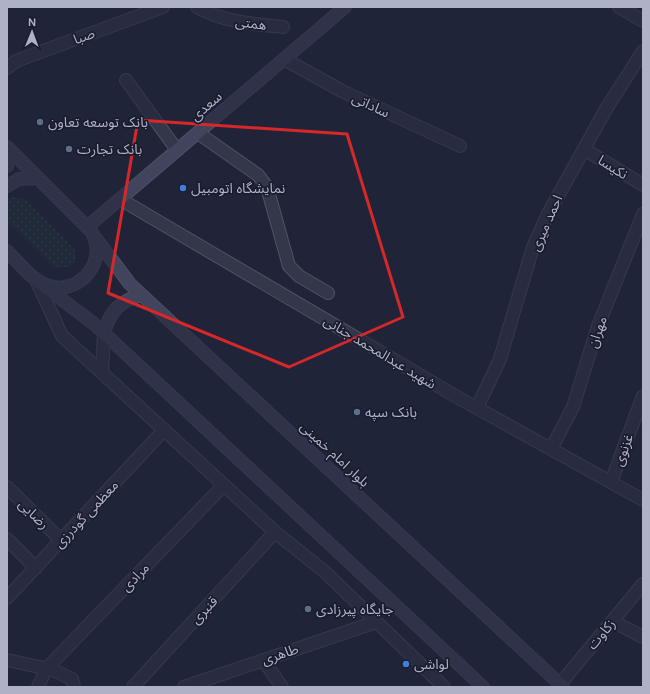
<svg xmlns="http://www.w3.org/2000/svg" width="650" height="694" font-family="'DM Sans','Noto Sans Arabic',sans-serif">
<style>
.grass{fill:url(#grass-dots)}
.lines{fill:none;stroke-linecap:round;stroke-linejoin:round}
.minor-casing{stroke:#4f5164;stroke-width:14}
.secondary-casing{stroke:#4f5164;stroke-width:14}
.minor{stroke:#34374a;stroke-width:12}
.secondary{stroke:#42445d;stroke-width:12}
.marked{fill:none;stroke:#d62828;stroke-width:3;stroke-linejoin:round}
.service-dot{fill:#5c6f8a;stroke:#1a1c2e;stroke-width:1.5}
.shop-dot{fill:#3f7fe0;stroke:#1a1c2e;stroke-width:1.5}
.labels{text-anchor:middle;stroke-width:3.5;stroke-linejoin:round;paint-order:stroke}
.street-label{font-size:14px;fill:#afb1c6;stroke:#1a1c2e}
.poi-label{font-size:14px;fill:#afb1c6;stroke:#1a1c2e;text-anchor:start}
</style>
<defs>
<pattern id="grass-dots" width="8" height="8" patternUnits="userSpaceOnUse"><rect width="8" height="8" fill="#23313a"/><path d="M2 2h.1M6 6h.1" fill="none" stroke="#404c55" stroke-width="1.8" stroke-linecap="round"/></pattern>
</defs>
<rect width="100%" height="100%" fill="#212439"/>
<path class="grass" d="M11,197L25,199L75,250V261C69,268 62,270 53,266L7,222V200Z"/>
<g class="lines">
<defs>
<g id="minor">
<path d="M197,7C223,22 253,24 283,27"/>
<polyline points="619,7 643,21"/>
<polyline points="284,59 342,91 460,146"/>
<polyline points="7,68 16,61 163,7"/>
<polyline points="126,80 177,150"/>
<polyline points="198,133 258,175 267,187 289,266 299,276 328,293"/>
<polyline points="584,149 643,185"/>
<polyline points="120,199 457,397 643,500"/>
<polyline points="36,280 62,336 275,532 325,572 444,687"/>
<polyline points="102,372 104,333"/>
<polyline points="477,408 500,359 533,247 548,214 606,109 643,51"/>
<polyline points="551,449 573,407 598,326 643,214"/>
<polyline points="611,482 643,396"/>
<polyline points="7,487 62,541"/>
<polyline points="7,539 36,568"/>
<polyline points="7,598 164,430"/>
<polyline points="612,621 643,637"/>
<polyline points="7,660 53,670 72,679 74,687"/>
<polyline points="263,660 282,687"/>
<polyline points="560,684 643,584"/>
<polyline points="38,687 46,669 224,485"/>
<polyline points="133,687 275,532"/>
<polyline points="184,687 376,622"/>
</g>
<g id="secondary">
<path d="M7,147L87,227C90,230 93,233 94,237C106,266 75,297 46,285C31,279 19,263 7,251"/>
<polyline points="7,166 8,148"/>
<polyline points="7,186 19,179 38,178"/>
<polyline points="87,227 345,7"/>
<polyline points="94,236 130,284 563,687"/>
<polyline points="36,280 93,323 483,687"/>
<path d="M104,333C110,311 120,301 141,295"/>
</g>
</defs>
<use href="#minor" class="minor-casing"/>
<use href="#secondary" class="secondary-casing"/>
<use href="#minor" class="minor"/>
<use href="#secondary" class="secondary"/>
</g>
<path d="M0 0H650V694H0ZM138,120L347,134L403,317L289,367L108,293Z" fill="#212439" fill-opacity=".55" fill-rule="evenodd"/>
<path class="marked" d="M138,120L347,134L403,317L289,367L108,293Z"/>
<g class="service-dot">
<circle cx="40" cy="122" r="4"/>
<circle cx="69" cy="149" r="4"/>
<circle cx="357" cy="412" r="4"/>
<circle cx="308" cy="609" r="4"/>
</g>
<g class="shop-dot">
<circle cx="183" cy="188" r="4"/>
<circle cx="406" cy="664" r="4"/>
</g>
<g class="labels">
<g class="street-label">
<text transform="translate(251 23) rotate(7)" y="5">همتی</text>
<text transform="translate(84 36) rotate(-20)" y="5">صبا</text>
<text transform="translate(371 105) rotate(25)" y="5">ساداتی</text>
<text transform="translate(206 106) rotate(-41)" y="5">سعدی</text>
<text transform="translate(613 167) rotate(32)" y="5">نکیسا</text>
<text transform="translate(546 223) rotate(-66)" y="5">احمد میری</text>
<text transform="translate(597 332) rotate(-71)" y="5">مهران</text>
<text transform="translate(380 352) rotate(31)" y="5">شهید عبدالمحمد جنانی</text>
<text transform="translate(623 450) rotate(-70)" y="5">غزنوی</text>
<text transform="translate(335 454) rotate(43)" y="5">بلوار امام خمینی</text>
<text transform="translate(34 514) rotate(44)" y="5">رضایی</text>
<text transform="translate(86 514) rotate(-47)" y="5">معظمی گودرزی</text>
<text transform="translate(135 577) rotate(-46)" y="5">مرادی</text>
<text transform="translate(204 610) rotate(-47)" y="5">قنبری</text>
<text transform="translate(601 634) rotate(-50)" y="5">زکاوت</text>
<text transform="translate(280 654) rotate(-19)" y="5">طاهری</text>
</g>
<g class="poi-label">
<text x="48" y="127">بانک توسعه تعاون</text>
<text x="77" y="154">بانک تجارت</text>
<text x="191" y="193">نمایشگاه اتومبیل</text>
<text x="365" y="417">بانک سپه</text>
<text x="316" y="614">جایگاه پیرزادی</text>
<text x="414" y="669">لواشی</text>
</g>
</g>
<rect width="650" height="694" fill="none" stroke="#afb1c6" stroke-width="16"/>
<g transform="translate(32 32) rotate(1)" stroke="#1a1c2e" stroke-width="3" paint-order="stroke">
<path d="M0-3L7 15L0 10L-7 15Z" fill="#afb1c6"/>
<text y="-6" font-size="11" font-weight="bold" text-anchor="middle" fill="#afb1c6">N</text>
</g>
</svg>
